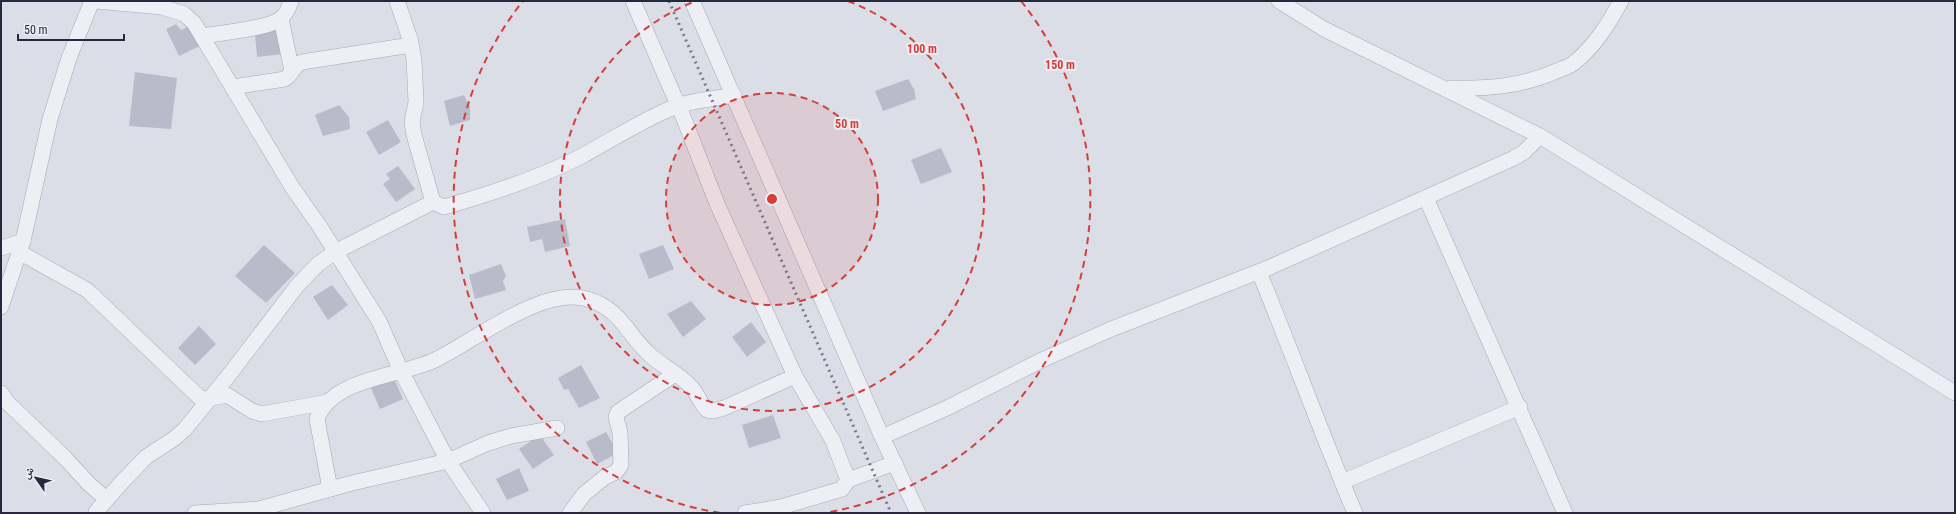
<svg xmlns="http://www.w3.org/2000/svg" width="1956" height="514" font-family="'Roboto Condensed','Noto Naskh Arabic',sans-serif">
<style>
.building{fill:#b9bbca}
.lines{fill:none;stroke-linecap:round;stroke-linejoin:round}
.street-casing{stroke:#a5a8b4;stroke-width:16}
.street{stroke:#eeeff5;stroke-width:15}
.rail{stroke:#747991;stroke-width:3;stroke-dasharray:2 4;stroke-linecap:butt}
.ring{fill:none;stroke:#d53f37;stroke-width:2;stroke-dasharray:7 5}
.centre{fill:#d53f37;stroke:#ebedf5;stroke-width:2}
.ring-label{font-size:12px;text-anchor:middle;font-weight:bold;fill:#d53f37;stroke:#ebedf5;stroke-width:4;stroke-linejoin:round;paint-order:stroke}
</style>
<rect width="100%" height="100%" fill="#dcdee7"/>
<g class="building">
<polygon points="176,24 181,30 192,25 202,45 179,56 166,29"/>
<polygon points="278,30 282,54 257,57 255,34"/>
<polygon points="135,72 177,78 171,129 129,126"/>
<polygon points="908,79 914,89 916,99 883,111 875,91"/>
<polygon points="464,95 470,107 470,120 450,126 444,101"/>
<polygon points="339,105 349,117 350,129 323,136 315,115"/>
<polygon points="388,120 401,142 379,155 366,132"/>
<polygon points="941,148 952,172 921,184 911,160"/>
<polygon points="398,166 415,189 396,202 383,184 390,179 386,174"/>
<polygon points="565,219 570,246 545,252 542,239 530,242 527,227"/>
<polygon points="264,245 295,273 266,303 235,276"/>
<polygon points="663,245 674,269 649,279 639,254"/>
<polygon points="501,264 506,276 503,281 506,290 475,299 469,275"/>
<polygon points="332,285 348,305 328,320 313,297"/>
<polygon points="691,301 706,319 683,337 667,314"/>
<polygon points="751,322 766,342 747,357 732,337"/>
<polygon points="199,326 216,344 195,365 178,348"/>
<polygon points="581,365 600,398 579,408 568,389 564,390 558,378"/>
<polygon points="394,378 403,399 380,409 371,388"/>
<polygon points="773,415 781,438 749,448 742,425"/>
<polygon points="606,432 618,453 597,464 586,442"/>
<polygon points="540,435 554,455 533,469 519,449"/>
<polygon points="519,468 529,491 507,500 496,479"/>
</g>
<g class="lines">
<defs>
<g id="street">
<polyline points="96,1 162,7 184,14 194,23 292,187 320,227 379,321 401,371 448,461 483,513"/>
<polyline points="397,1 410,39 414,59 416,102 412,122 414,135 433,202"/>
<polyline points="633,1 684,119 718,206 795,376 833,441 848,480 842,489 781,507 745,513"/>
<polyline points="692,1 882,437 918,513"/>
<polyline points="1279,1 1324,29 1540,136 1955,393"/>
<polyline points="281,19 292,71"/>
<path d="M202,36C219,33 268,29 280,19C286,15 289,8 291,1"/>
<path d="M233,87L285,79C292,74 294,65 302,62L411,45"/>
<path d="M1451,88C1488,89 1524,86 1559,70C1564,68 1571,66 1575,62C1595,46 1609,23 1621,1"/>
<polyline points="1426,198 1565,513"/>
<polyline points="1,248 23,241"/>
<polyline points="19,252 87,290 199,397 205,399 227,395 252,411 262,414 328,402"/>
<path d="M1259,272C1292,352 1321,433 1355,513"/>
<polyline points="1,307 23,241 50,119 69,58 92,1"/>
<polyline points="1,393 7,402 65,458 89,484 106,499"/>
<polyline points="882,437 949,407 1042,360 1109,330 1268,268 1514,158 1524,152 1540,136"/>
<polyline points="848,480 895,463"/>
<polyline points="1342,482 1520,407"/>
<path d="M330,489L317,419C333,377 399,377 435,360C475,341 541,286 587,299C622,309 627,335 651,356C664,367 681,375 692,388C698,395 700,403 707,410L713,411L724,408L795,376"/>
<path d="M96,512L122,482L146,457L175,438L185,429L229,375L297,286L318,264L335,252L433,202L444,207C490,194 537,179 580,157C612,140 643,119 677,106C693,100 716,99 734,95"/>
<polyline points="195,513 259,509 352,483 448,461 488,443 511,436 557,428"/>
<polyline points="570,513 584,494 605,477 616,472 621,465 620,433 616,417 618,412 675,374"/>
</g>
</defs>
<use href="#street" class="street-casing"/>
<use href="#street" class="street"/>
<polyline class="rail" points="669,1 891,513"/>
</g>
<circle cx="772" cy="199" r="106" fill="#d53f37" fill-opacity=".12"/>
<g class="ring">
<circle cx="772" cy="199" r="106"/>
<path d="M848 1A212 212 0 1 1 696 1"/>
<path d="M720 513A318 318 0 0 1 523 1M1021 1A318 318 0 0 1 824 513"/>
</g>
<circle cx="772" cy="199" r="6" class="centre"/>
<g class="ring-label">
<text x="922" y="53">100 m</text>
<text x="1060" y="69">150 m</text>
<text x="847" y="128">50 m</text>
</g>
<rect width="1956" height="514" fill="none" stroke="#25293e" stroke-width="4"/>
<g transform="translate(36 478) rotate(304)" stroke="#ebedf5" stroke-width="3" paint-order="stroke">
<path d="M0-3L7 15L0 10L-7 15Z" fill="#25293e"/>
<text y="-6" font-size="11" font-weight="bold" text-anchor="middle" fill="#25293e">ش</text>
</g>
<path d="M18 34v6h106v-6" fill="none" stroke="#25293e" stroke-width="2"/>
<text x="24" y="34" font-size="12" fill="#25293e" stroke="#ebedf5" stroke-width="3" paint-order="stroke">50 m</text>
</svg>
